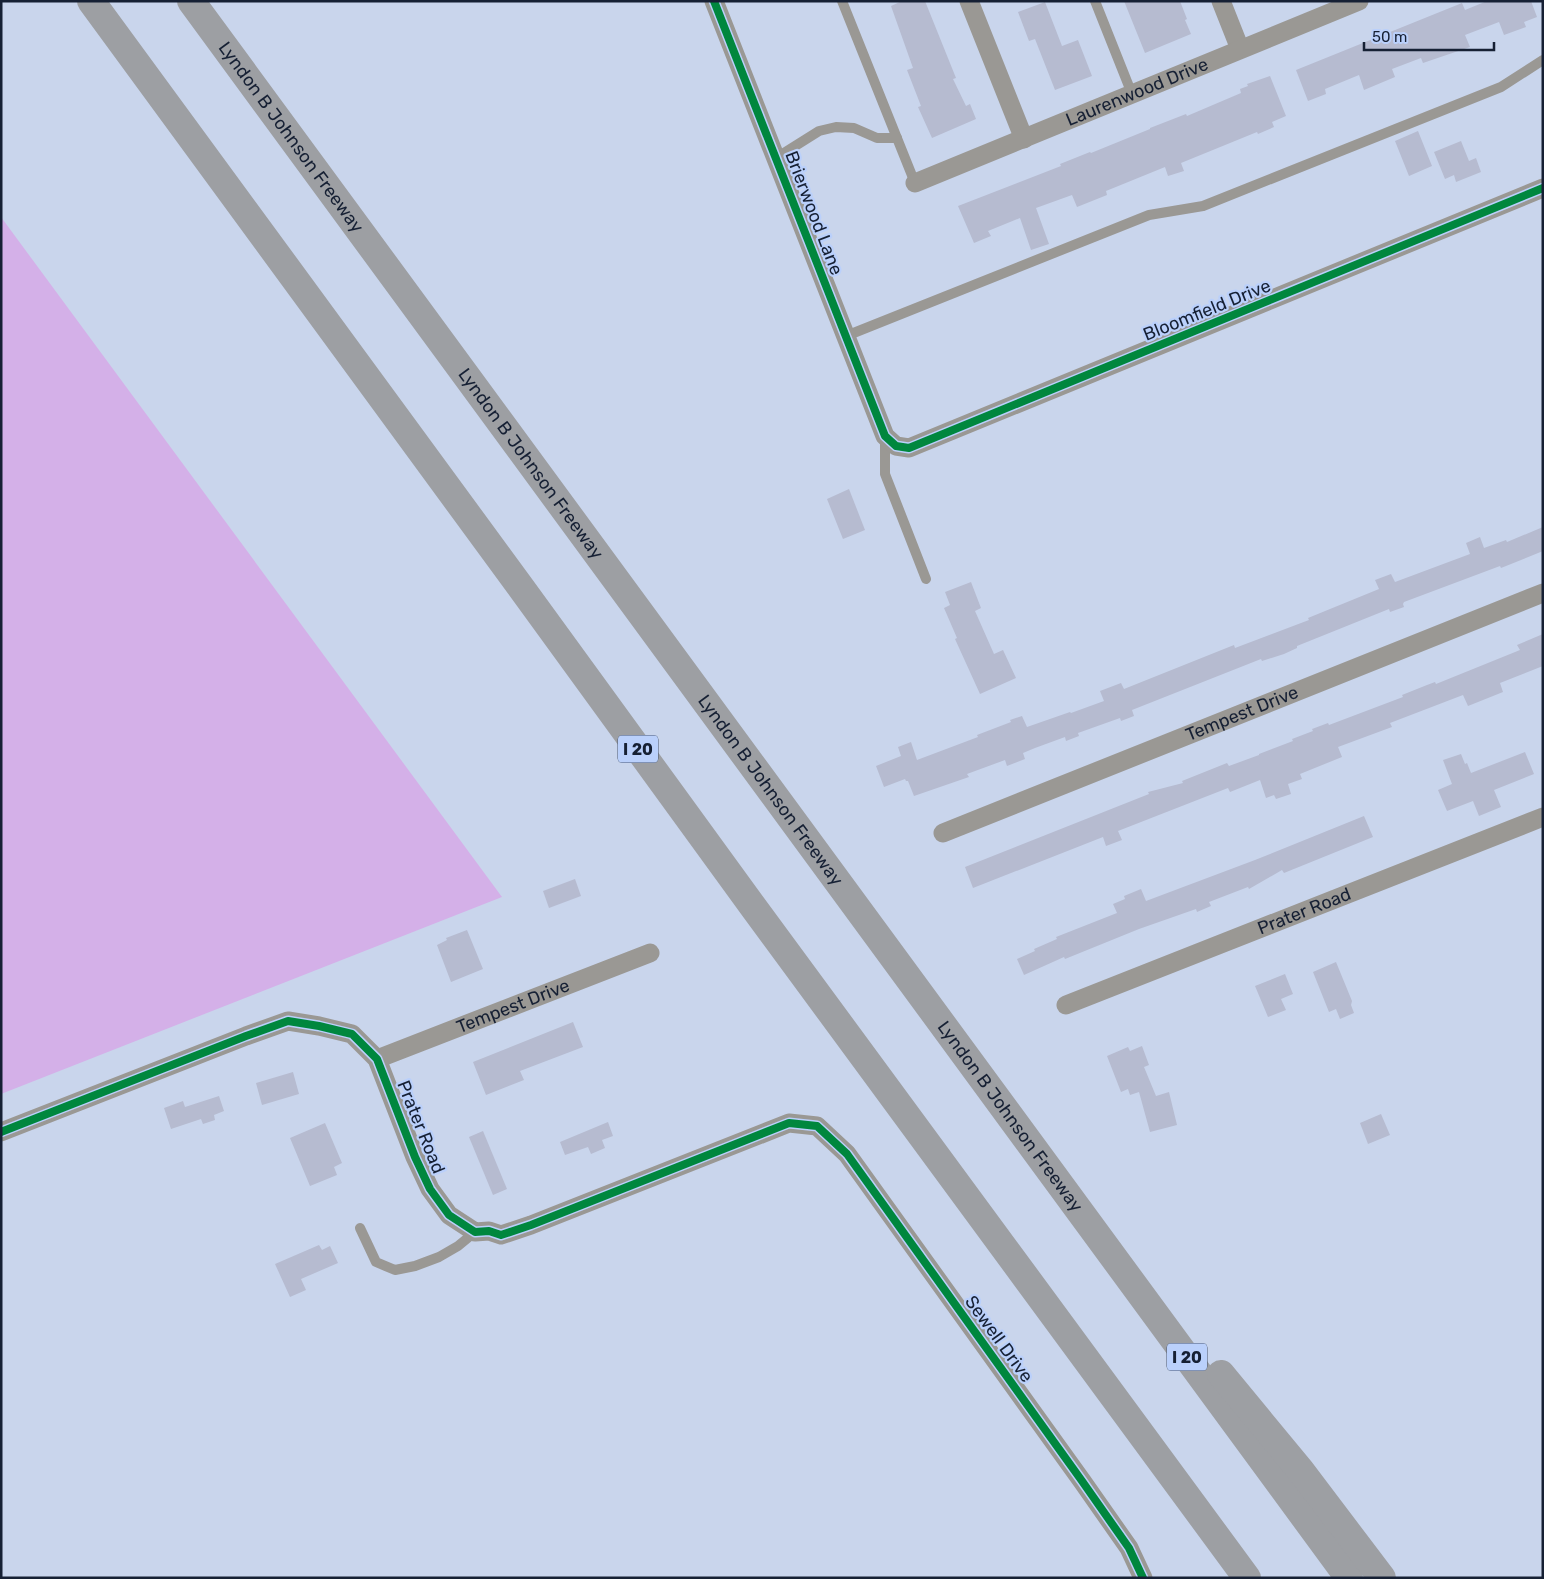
<svg xmlns="http://www.w3.org/2000/svg" width="1544" height="1579" font-family="Rubik,sans-serif">
<style>
.green{fill:#d4b0e8}
.building{fill:#b6bbd0}
.lines{fill:none;stroke-linecap:round;stroke-linejoin:round}
.service{stroke:#9a9894;stroke-width:10}
.minor{stroke:#9a9894;stroke-width:19}
.motorway{stroke:#9d9fa3;stroke-width:28}
.cycleway-casing{stroke:#bad0fb;stroke-width:11}
.cycleway{stroke:#00873e;stroke-width:8}
.labels{text-anchor:middle;stroke-width:4.5;stroke-linejoin:round;paint-order:stroke}
.shield{fill:#bad0fb;stroke:#475570;stroke-width:1}
.shield-label{font-size:16px;font-weight:bold;fill:#162034}
.street-label{font-size:18px;fill:#162034;stroke:#bad0fb}
</style>
<rect width="100%" height="100%" fill="#c9d5ec"/>
<polygon class="green" points="1,217 502,897 1,1094"/>
<g class="building">
<polygon points="902,1 925,1 956,78 953,79 966,106 970,104 976,119 932,138 918,107 921,106 907,70 913,68 891,6"/>
<polygon points="1124,1 1180,1 1187,19 1185,20 1191,34 1145,53"/>
<polygon points="1487,1 1531,1 1537,17 1524,22 1526,27 1504,35 1499,22 1465,35 1470,47 1423,63 1421,58 1392,69 1395,77 1364,90 1359,75 1325,89 1326,94 1308,101 1296,70 1462,3 1465,10"/>
<polygon points="1045,2 1062,46 1078,40 1092,76 1055,90 1035,39 1029,41 1018,12"/>
<polygon points="1270,76 1286,116 1272,122 1274,127 1258,134 1257,132 1181,163 1184,171 1168,176 1165,167 1106,191 1107,195 1077,207 1072,195 1036,208 1049,244 1031,250 1020,218 988,231 991,236 974,243 958,206 1061,166 1060,164 1090,152 1091,153 1150,129 1150,128 1186,114 1187,116 1241,93 1240,89 1248,86 1247,84"/>
<polygon points="1418,131 1432,166 1409,176 1395,141"/>
<polygon points="1461,141 1469,161 1476,158 1481,172 1456,182 1454,175 1445,179 1434,152"/>
<polygon points="849,489 865,530 843,539 827,499"/>
<polygon points="1543,527 1543,551 1501,568 1500,566 1404,602 1403,604 1404,607 1390,612 1389,609 1297,646 1297,648 1284,654 1262,661 1261,659 1132,710 1134,716 1121,721 1120,718 1078,733 1079,736 1066,741 1065,737 1035,748 1023,753 1025,759 1007,766 1005,760 967,774 969,777 914,796 908,781 906,781 905,779 884,787 876,766 901,756 898,747 911,742 917,760 978,737 977,735 1011,722 1010,720 1022,716 1027,727 1070,712 1071,713 1104,701 1100,691 1121,683 1124,689 1234,645 1235,648 1309,620 1308,618 1379,589 1375,580 1391,574 1395,582 1470,554 1466,543 1480,537 1484,548 1506,540 1507,542"/>
<polygon points="971,582 981,608 975,611 994,654 1003,650 1016,678 980,694 955,639 957,638 944,608 950,605 945,592"/>
<polygon points="1543,634 1543,666 1500,683 1503,692 1468,706 1463,695 1390,723 1392,727 1338,747 1342,757 1300,774 1302,779 1288,784 1291,794 1276,799 1274,795 1266,798 1260,780 1230,792 1228,788 1118,831 1122,840 1106,846 1103,837 973,888 965,867 1149,794 1148,792 1183,783 1182,781 1227,763 1229,766 1259,755 1259,754 1293,741 1292,739 1313,731 1312,729 1328,723 1329,725 1403,697 1402,695 1427,685 1435,682 1436,684 1520,650 1517,645"/>
<polygon points="1525,752 1534,774 1494,790 1501,807 1479,816 1473,801 1447,811 1438,790 1452,784 1443,760 1461,754 1465,764 1467,763 1471,773"/>
<polygon points="1364,816 1373,837 1284,873 1282,870 1249,889 1248,887 1209,902 1211,906 1197,912 1196,909 1139,929 1065,959 1064,957 1024,975 1017,959 1035,951 1034,949 1057,939 1056,937 1117,913 1113,904 1125,899 1124,896 1141,889 1146,901 1255,860"/>
<polygon points="575,879 581,896 549,908 543,891"/>
<polygon points="467,930 483,969 451,982 437,945 447,940 446,938"/>
<polygon points="1336,962 1352,1001 1351,1005 1354,1013 1340,1019 1336,1009 1329,1012 1313,972"/>
<polygon points="1285,974 1293,994 1281,999 1286,1010 1268,1017 1255,986"/>
<polygon points="573,1022 583,1047 520,1071 524,1080 486,1095 473,1062"/>
<polygon points="1142,1046 1149,1065 1144,1067 1156,1096 1169,1092 1177,1125 1150,1132 1139,1092 1130,1095 1128,1089 1121,1092 1107,1056 1128,1047 1130,1051"/>
<polygon points="293,1072 299,1094 262,1105 256,1083"/>
<polygon points="219,1096 224,1111 214,1115 215,1120 203,1124 201,1119 171,1129 164,1108 183,1101 185,1107"/>
<polygon points="1381,1114 1390,1135 1368,1144 1360,1123"/>
<polygon points="608,1122 613,1136 602,1140 605,1148 591,1154 588,1147 565,1155 560,1142"/>
<polygon points="325,1123 342,1163 334,1167 337,1175 310,1186 290,1138"/>
<polygon points="483,1131 507,1189 493,1195 469,1137"/>
<polygon points="319,1245 322,1250 330,1246 338,1263 301,1279 306,1290 290,1297 275,1264"/>
</g>
<g class="lines">
<g class="service">
<polyline points="842,1 915,183"/>
<polyline points="1095,1 1132,94"/>
<polyline points="776,158 819,131 836,127 854,128 877,138 897,138"/>
<polyline points="846,336 1149,215 1203,206 1501,87 1543,60"/>
<polyline points="885,436 885,474 926,579"/>
<polyline points="360,1228 376,1262 395,1270 415,1266 439,1257 458,1246 475,1232"/>
</g>
<g class="minor">
<polyline points="714,1 885,436 896,446 909,448 1543,188"/>
<polyline points="969,1 1024,139"/>
<polyline points="1221,1 1240,49"/>
<path id="s1" d="M915,183L1359,1"/>
<path id="s2" d="M943,833L1543,593"/>
<path id="s3" d="M1066,1005L1543,817"/>
<path id="s4" d="M377,1059L650,953"/>
<polyline points="1,1132 246,1036 288,1021 319,1026 352,1034 377,1059 415,1157 430,1189 449,1215 475,1232 489,1231 501,1235 531,1225 789,1123 817,1126 847,1154 1082,1481 1129,1548 1143,1578"/>
</g>
<g class="motorway">
<polyline points="91,1 522,589 754,908 1247,1578"/>
<path id="s5" d="M191,1L1349,1578"/>
<polyline points="1221,1374 1301,1471 1382,1578"/>
</g>
<defs>
<g id="cycleway">
<polyline points="714,1 885,436 896,446 909,448 1543,188"/>
<polyline points="1,1132 246,1036 288,1021 319,1026 352,1034 377,1059 415,1157 430,1189 449,1215 475,1232 489,1231 501,1235 531,1225 789,1123 817,1126 847,1154 1082,1481 1129,1548 1143,1578"/>
</g>
</defs>
<use href="#cycleway" class="cycleway-casing"/>
<use href="#cycleway" class="cycleway"/>
</g>
<g class="labels">
<g class="shield">
<rect x="618" y="735.5" width="40" height="27" rx="4"/>
<rect x="1167" y="1343.5" width="40" height="27" rx="4"/>
</g>
<g class="shield-label">
<text x="638" y="755">I 20</text>
<text x="1187" y="1363">I 20</text>
</g>
<g class="street-label">
<text dy="6" stroke="none"><textPath href="#s1" startOffset="240">Laurenwood Drive</textPath></text>
<text dy="6" stroke="none"><textPath href="#s5" startOffset="169">Lyndon B Johnson Freeway</textPath></text>
<text transform="translate(814 213) rotate(69)" y="6">Brierwood Lane</text>
<text transform="translate(1207 310) rotate(-22)" y="6">Bloomfield Drive</text>
<text dy="6" stroke="none"><textPath href="#s5" startOffset="574">Lyndon B Johnson Freeway</textPath></text>
<text dy="6" stroke="none"><textPath href="#s2" startOffset="322">Tempest Drive</textPath></text>
<text dy="6" stroke="none"><textPath href="#s5" startOffset="979">Lyndon B Johnson Freeway</textPath></text>
<text dy="6" stroke="none"><textPath href="#s3" startOffset="256">Prater Road</textPath></text>
<text dy="6" stroke="none"><textPath href="#s4" startOffset="146">Tempest Drive</textPath></text>
<text dy="6" stroke="none"><textPath href="#s5" startOffset="1384">Lyndon B Johnson Freeway</textPath></text>
<text transform="translate(421 1127) rotate(68)" y="6">Prater Road</text>
<text transform="translate(999 1339) rotate(54)" y="6">Sewell Drive</text>
</g>
</g>
<rect width="1544" height="1579" fill="none" stroke="#162034" stroke-width="5"/>
<path d="M1364 42v8h130v-8" fill="none" stroke="#162034" stroke-width="2.5"/>
<text x="1372" y="42" font-size="15" fill="#162034" stroke="#bad0fb" stroke-width="4" paint-order="stroke">50 m</text>
</svg>
